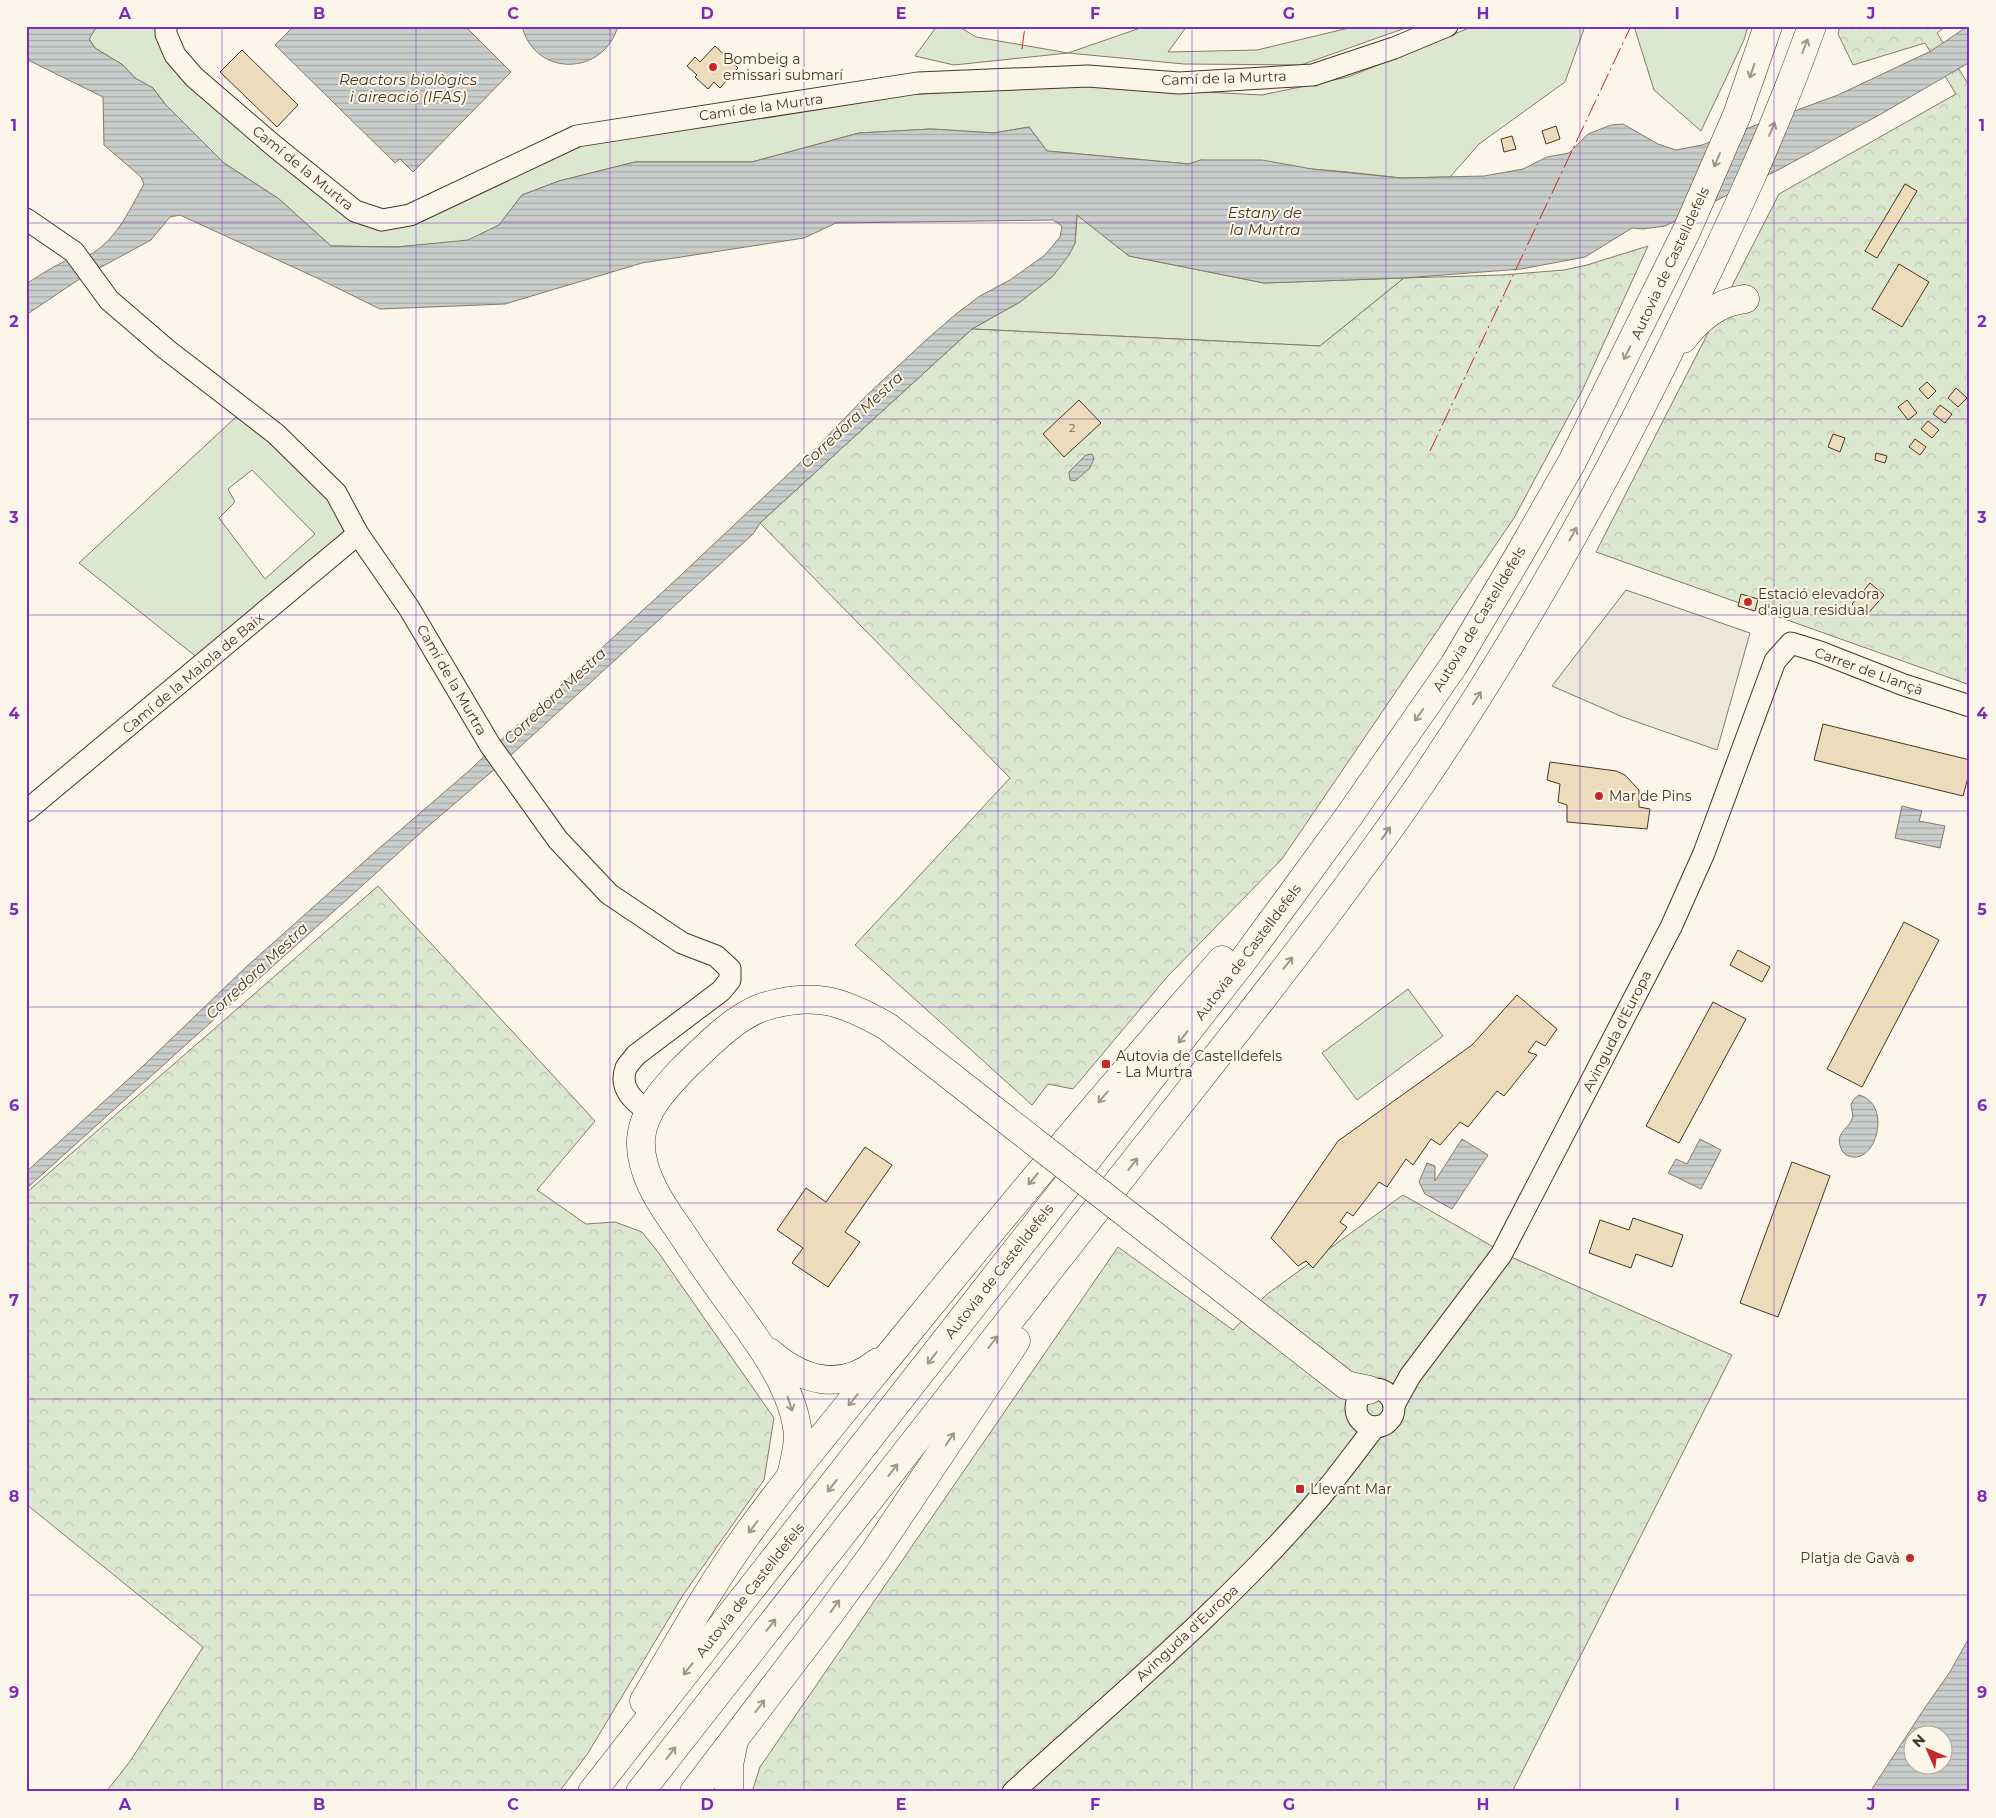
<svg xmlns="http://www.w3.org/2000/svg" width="1996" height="1818" font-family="Montserrat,sans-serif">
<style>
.grass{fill:#dce7d0;stroke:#887966;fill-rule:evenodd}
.forest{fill:url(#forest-crowns);stroke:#887966}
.parking{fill:#ede7d9;stroke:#887966}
.water{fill:url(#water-rules);stroke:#887966;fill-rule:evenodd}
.building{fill:#ecdcbc;stroke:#4a3520}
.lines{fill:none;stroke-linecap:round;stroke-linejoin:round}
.minor-casing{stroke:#4a3520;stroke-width:23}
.highway-casing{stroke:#4a3520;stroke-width:29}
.minor{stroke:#fbf6e9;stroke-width:21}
.highway{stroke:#fbf6e9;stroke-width:28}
.highway-bridge-casing{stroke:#4a3520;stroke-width:29;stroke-linecap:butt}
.highway-bridge{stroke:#fbf6e9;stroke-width:28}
.power{stroke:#c62828;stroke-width:1;stroke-dasharray:18 4 2.5 4;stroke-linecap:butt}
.oneway{stroke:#a29684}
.grid{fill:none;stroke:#7b2cbf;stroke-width:1;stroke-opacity:0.55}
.poi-dot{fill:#c62828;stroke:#fbf6e9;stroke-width:2}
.labels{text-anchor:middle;stroke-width:4;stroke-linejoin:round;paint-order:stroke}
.number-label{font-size:11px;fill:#725f47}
.poi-label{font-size:14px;fill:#4a3520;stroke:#fbf6e9;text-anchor:start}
.street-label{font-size:14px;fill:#4a3520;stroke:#fbf6e9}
.water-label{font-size:15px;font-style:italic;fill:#4a3520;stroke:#fbf6e9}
.neatline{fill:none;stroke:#7b2cbf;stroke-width:2}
.grid-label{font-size:16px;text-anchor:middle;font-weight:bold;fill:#7b2cbf}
</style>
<defs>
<pattern id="forest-crowns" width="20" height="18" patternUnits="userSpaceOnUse" patternTransform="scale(1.25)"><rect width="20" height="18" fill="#dce7d0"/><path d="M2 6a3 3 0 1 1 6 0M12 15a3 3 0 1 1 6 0" fill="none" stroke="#bec7b2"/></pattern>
<pattern id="water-rules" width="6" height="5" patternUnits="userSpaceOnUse" patternTransform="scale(1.25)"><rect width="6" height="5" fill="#c9cecd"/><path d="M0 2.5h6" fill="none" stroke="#a5a8a6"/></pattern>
</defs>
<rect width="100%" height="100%" fill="#fbf6e9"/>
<g class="grass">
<polygon points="97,26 154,26 169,64 375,226 575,142 888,96 1070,85 1262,95 1348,77 1474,26 1585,26 1565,82 1479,144 1450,177 1401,178 1348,172 1201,160 1189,164 1047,151 1029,127 994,133 931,129 859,133 752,162 635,162 559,181 522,195 499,225 468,241 397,247 331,246 279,199 224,163 165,104 153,88 135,78 123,65 95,48 89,39"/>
<polygon points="937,26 958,26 976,37 1068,53 1146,26 1187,26 1168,52 1257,50 1357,26 1411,26 1301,65 1184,64 1068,53 954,65 915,56"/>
<polygon points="1634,26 1748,26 1744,40 1701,131 1654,90"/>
<polygon points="1077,215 1129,256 1264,283 1404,278 1320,346 972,329 1020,302 1053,276 1075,243"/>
<path d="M236,417L268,439L339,507L344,533L199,659L79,563ZM252,470L315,534L265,579L219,518L235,502L228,489Z"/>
<polygon points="1408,989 1443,1036 1357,1100 1322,1053"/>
</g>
<g class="forest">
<polygon points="1840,26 1946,26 1937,33 1968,84 1970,83 1970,685 1596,552 1779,194 1956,94 1925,43 1853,65 1838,34"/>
<polygon points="1648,246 1582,391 1514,518 1282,859 1167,977 1073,1089 1048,1084 1032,1105 855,945 1010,778 760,523 972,329 1320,346 1404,278 1502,275 1564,270 1587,265"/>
<polygon points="378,886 595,1121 537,1190 586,1224 615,1222 642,1232 658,1252 774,1418 764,1480 683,1595 588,1753 559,1792 106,1792 131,1760 203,1647 26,1504 26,1193"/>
<polygon points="1403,1195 1511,1257 1732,1355 1512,1792 752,1792 760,1767 1118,1247 1233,1330 1266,1295"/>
</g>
<polygon class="parking" points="1626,590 1750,633 1717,750 1623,717 1552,686"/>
<g class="water">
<path d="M26,26H97L89,39L95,48L123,65L135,78L153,88L165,104L224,163L279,199L331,246L397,247L468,240L499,225L522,195L559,181L635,162H752L859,133L931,129L994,133L1029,127L1047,151L1189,164L1201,160H1262L1312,169L1401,178L1484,176L1523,169L1547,157L1569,153L1588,134L1611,125L1623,124L1658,144L1676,150L1702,145L1838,95L1931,51L1968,26L1970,62L1881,114L1780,169L1665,226L1643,229L1632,228L1585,257L1521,269L1404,278L1264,283L1129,256L1077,215L1075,243L1069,255L1053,276L1020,302L972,329L760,523L753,534L510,756L425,829L26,1189V1172L143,1066L245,968L376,851L470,770L500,741L666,589L817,447L866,396L926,340L956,314L980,296L1010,280L1045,255L1060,237L1062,226L1053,220L836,223L804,238L642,263L505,304L380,309L317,278L180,215L170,217L151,240L81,278L26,315V284C40,275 55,265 70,259C78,256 86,257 93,253C118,237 130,209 144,184L141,177L104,145L103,97L26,59Z"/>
<polygon points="294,26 465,26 511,72 413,172 400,159 395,163 275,45"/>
<path d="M522,26H618C604,76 535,78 522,26Z"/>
<polygon points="1092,454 1094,459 1089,469 1075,481 1070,480 1069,472 1086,455"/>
<polygon points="1902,806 1922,811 1919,821 1945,826 1940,848 1895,838"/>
<path d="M1859,1095C1893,1104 1876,1166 1849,1156C1844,1155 1841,1150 1840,1145C1836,1133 1849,1128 1852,1119C1854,1115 1851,1109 1851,1104L1854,1099Z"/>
<polygon points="1462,1139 1488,1155 1452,1209 1425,1194 1419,1182 1427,1163 1435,1166 1435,1181"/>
<polygon points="1700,1139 1721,1150 1701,1189 1668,1173 1676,1159 1687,1164"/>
<path d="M1970,1636V1792H1870L1924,1709L1950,1672ZM1914,1736H1944V1766H1914Z"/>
</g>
<g class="building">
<polygon points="715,46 738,68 720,88 714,82 708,89 695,77 697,75 687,66 695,57 700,62"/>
<polygon points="242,50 298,105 277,127 220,72"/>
<polygon points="1556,126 1560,139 1546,144 1542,131"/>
<polygon points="1512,136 1516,149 1504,152 1501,139"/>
<polygon points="1905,184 1917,191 1877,258 1865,251"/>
<polygon points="1899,264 1929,282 1902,327 1872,309"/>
<polygon points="1927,382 1936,391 1928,399 1919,389"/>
<polygon points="1956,388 1967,398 1958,407 1948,398"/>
<polygon points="1079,400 1101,423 1064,457 1043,434"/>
<polygon points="1907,400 1917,413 1908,420 1898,407"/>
<polygon points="1940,405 1952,414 1945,423 1933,414"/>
<polygon points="1928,421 1939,430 1932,438 1921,429"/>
<polygon points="1833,434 1845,438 1840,452 1828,447"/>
<polygon points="1915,439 1926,447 1920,455 1909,447"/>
<polygon points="1876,453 1887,456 1885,463 1875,460"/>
<polygon points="1870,583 1884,595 1865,617 1852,604"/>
<polygon points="1741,594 1758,599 1755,611 1738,606"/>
<polygon points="1823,724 1970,760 1970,770 1963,796 1814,760"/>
<polygon points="1550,762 1616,771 1625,775 1639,790 1639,807 1650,809 1647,829 1567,822 1567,805 1558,802 1560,784 1547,780"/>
<polygon points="1904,922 1939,940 1862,1087 1827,1069"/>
<polygon points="1738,950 1770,967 1762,982 1730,965"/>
<polygon points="1517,995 1557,1029 1545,1046 1536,1041 1528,1052 1537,1055 1504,1096 1497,1091 1468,1127 1460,1122 1440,1145 1431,1139 1413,1165 1406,1159 1387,1187 1379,1182 1353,1216 1347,1212 1340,1222 1347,1227 1313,1268 1306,1261 1298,1266 1271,1238 1338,1141 1472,1045"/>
<polygon points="1713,1002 1746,1019 1679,1143 1646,1126"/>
<polygon points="865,1147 892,1165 845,1232 860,1242 828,1287 792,1263 803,1248 777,1230 806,1188 826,1202"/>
<polygon points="1792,1162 1830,1176 1778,1317 1740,1303"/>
<polygon points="1633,1218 1683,1235 1672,1267 1636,1254 1631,1268 1589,1253 1600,1220 1629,1230"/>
</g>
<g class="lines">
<defs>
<g id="minor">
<polyline points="166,26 166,34 175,55 194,77 273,145 355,211 382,220 410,215 577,136 918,83 1088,76 1179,83 1313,75 1394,48 1447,26"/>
<path d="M26,219L74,252L109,300L166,349L276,434L336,493L358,534L409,608L490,745L558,840L609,894L682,943L716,956L730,969V980L721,991L636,1055C633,1059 628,1064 626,1068C618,1089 635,1102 649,1112"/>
<polyline points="26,811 358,534"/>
<circle cx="1375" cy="1408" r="19"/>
<polyline points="1394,1405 1410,1376 1501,1255 1671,927 1704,853 1775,661 1791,643 1820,652 1904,685 1970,706"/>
<path d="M1013,1792C1116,1698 1225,1608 1316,1502C1337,1478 1355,1452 1375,1427"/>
</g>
<g id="highway">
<path d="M1683,339C1699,318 1718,302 1745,299"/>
<polyline points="1150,1232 1346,1385 1369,1390"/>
<path d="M769,1352C802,1381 841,1392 878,1362"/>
<path d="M791,1476C794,1463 798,1448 798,1435C794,1385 753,1335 725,1296C709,1274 693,1251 678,1228C660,1203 639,1171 641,1139C643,1111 665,1088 683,1069C705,1048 734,1017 763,1007C815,991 843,1001 888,1027L1041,1147"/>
<path d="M644,1701C677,1646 708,1589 746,1536C796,1467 851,1402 905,1336C1009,1208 1114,1083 1222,960"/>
<polyline points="592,1792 1245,958 1349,816 1454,665 1519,555 1572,462 1687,230 1737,115 1768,26"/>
<path d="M640,1792C801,1587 963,1383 1122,1177C1223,1048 1327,920 1420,785C1520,638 1607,481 1684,321C1731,224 1776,127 1812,26"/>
<polyline points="694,1792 828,1616 874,1553 1016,1341"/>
<polyline points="729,1792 729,1765 734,1741"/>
</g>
</defs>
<use href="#minor" class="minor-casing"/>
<use href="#highway" class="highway-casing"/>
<use href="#minor" class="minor"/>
<use href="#highway" class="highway"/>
<defs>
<polyline id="highway-bridge" points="1041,1147 1150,1232"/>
</defs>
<use href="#highway-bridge" class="highway-bridge-casing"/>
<use href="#highway-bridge" class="highway-bridge"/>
<g class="power">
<polyline points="1022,49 1025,26"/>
<polyline points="1430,451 1631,26"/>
</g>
</g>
<defs><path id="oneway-shaft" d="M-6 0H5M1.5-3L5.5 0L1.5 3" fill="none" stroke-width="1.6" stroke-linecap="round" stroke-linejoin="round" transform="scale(1.25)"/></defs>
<g class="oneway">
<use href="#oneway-shaft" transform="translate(1805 46) rotate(-69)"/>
<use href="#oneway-shaft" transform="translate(1752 71) rotate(109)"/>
<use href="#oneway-shaft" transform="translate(1772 129) rotate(-67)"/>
<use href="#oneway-shaft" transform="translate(1717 160) rotate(114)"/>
<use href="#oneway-shaft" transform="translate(1627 353) rotate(116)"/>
<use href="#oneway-shaft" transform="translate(1573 534) rotate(-61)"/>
<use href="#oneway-shaft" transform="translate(1477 698) rotate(-57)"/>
<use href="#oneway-shaft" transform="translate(1419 715) rotate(125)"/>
<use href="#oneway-shaft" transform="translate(1386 833) rotate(-55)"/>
<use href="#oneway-shaft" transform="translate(1288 963) rotate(-52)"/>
<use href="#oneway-shaft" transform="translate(1183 1037) rotate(128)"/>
<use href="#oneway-shaft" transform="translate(1103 1097) rotate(131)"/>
<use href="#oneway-shaft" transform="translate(1133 1164) rotate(-52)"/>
<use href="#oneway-shaft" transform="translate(1033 1179) rotate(130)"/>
<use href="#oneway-shaft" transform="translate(993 1342) rotate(-52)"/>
<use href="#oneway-shaft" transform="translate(932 1358) rotate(128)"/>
<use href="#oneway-shaft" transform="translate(853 1400) rotate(129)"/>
<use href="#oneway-shaft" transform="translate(790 1404) rotate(72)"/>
<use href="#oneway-shaft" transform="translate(950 1439) rotate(-56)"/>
<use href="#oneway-shaft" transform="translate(893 1470) rotate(-52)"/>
<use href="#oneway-shaft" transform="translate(832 1486) rotate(128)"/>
<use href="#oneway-shaft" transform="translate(753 1527) rotate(127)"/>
<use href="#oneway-shaft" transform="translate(835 1606) rotate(-54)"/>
<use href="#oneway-shaft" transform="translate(771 1625) rotate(-52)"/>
<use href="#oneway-shaft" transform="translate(688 1669) rotate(128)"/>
<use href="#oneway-shaft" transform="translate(760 1706) rotate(-53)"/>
<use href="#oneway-shaft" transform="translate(671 1753) rotate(-52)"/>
</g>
<path class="grid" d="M222,26V1792M416,26V1792M610,26V1792M804,26V1792M998,26V1792M1192,26V1792M1386,26V1792M1580,26V1792M1774,26V1792M26,223H1970M26,419H1970M26,615H1970M26,811H1970M26,1007H1970M26,1203H1970M26,1399H1970M26,1595H1970"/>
<g class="poi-dot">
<circle cx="713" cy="67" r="5"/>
<circle cx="1748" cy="602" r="5"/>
<circle cx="1599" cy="796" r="5"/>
<rect x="1101" y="1059" width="10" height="10" rx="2.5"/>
<rect x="1295" y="1484" width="10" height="10" rx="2.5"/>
<circle cx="1910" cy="1558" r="5"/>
</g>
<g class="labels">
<g class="number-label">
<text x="1072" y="432">2</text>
</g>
<g class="poi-label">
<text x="723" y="64">Bombeig a<tspan x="723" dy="16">emissari submarí</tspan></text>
<text x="1758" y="599">Estació elevadora<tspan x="1758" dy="16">d'aigua residual</tspan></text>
<text x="1609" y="801">Mar de Pins</text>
<text x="1116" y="1061">Autovia de Castelldefels<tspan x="1116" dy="16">- La Murtra</tspan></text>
<text x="1310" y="1494">Llevant Mar</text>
<text x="1900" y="1563" text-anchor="end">Platja de Gavà</text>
</g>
<g class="street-label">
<text transform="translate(1224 78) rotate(-2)" y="5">Camí de la Murtra</text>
<text transform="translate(761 107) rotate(-8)" y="5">Camí de la Murtra</text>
<text transform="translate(303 168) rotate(39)" y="5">Camí de la Murtra</text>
<text transform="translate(1670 263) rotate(-65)" y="5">Autovia de Castelldefels</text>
<text transform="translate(1479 619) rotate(-59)" y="5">Autovia de Castelldefels</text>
<text transform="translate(1869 671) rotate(20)" y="5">Carrer de Llançà</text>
<text transform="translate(193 673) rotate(-40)" y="5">Camí de la Maiola de Baix</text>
<text transform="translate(452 680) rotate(60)" y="5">Camí de la Murtra</text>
<text transform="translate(1248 952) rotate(-53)" y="5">Autovia de Castelldefels</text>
<text transform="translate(1617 1031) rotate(-63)" y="5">Avinguda d'Europa</text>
<text transform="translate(999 1271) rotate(-52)" y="5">Autovia de Castelldefels</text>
<text transform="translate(750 1590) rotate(-52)" y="5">Autovia de Castelldefels</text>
<text transform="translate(1187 1633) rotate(-43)" y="5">Avinguda d'Europa</text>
</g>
<g class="water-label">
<text x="408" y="85">Reactors biològics<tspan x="408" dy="17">i aireació (IFAS)</tspan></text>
<text x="1265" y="218">Estany de<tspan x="1265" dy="17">la Murtra</tspan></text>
<text transform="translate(852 420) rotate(-43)" y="5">Corredora Mestra</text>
<text transform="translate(555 696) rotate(-43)" y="5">Corredora Mestra</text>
<text transform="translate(257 971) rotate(-43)" y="5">Corredora Mestra</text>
</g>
</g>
<rect width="1996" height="1818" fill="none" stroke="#fbf6e9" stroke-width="55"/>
<g transform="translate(1928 1750) rotate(315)"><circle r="24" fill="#fbf6e9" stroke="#b4a999"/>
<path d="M0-4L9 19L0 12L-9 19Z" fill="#c62828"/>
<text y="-8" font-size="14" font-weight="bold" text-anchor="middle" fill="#4a3520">N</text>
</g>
<rect x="28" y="28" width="1940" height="1762" class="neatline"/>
<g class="grid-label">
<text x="125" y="19">A</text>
<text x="319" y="19">B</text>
<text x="513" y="19">C</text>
<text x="707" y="19">D</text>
<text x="901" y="19">E</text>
<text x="1095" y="19">F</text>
<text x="1289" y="19">G</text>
<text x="1483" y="19">H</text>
<text x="1677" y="19">I</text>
<text x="1871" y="19">J</text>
<text x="14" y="131">1</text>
<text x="1982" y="131">1</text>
<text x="14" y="327">2</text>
<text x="1982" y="327">2</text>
<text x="14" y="523">3</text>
<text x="1982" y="523">3</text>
<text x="14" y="719">4</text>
<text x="1982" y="719">4</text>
<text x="14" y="915">5</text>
<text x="1982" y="915">5</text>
<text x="14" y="1111">6</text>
<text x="1982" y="1111">6</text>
<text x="14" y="1306">7</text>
<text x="1982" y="1306">7</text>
<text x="14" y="1502">8</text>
<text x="1982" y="1502">8</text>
<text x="14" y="1698">9</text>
<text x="1982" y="1698">9</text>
<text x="125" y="1810">A</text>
<text x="319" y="1810">B</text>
<text x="513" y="1810">C</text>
<text x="707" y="1810">D</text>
<text x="901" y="1810">E</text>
<text x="1095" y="1810">F</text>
<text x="1289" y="1810">G</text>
<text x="1483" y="1810">H</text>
<text x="1677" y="1810">I</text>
<text x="1871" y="1810">J</text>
</g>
</svg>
